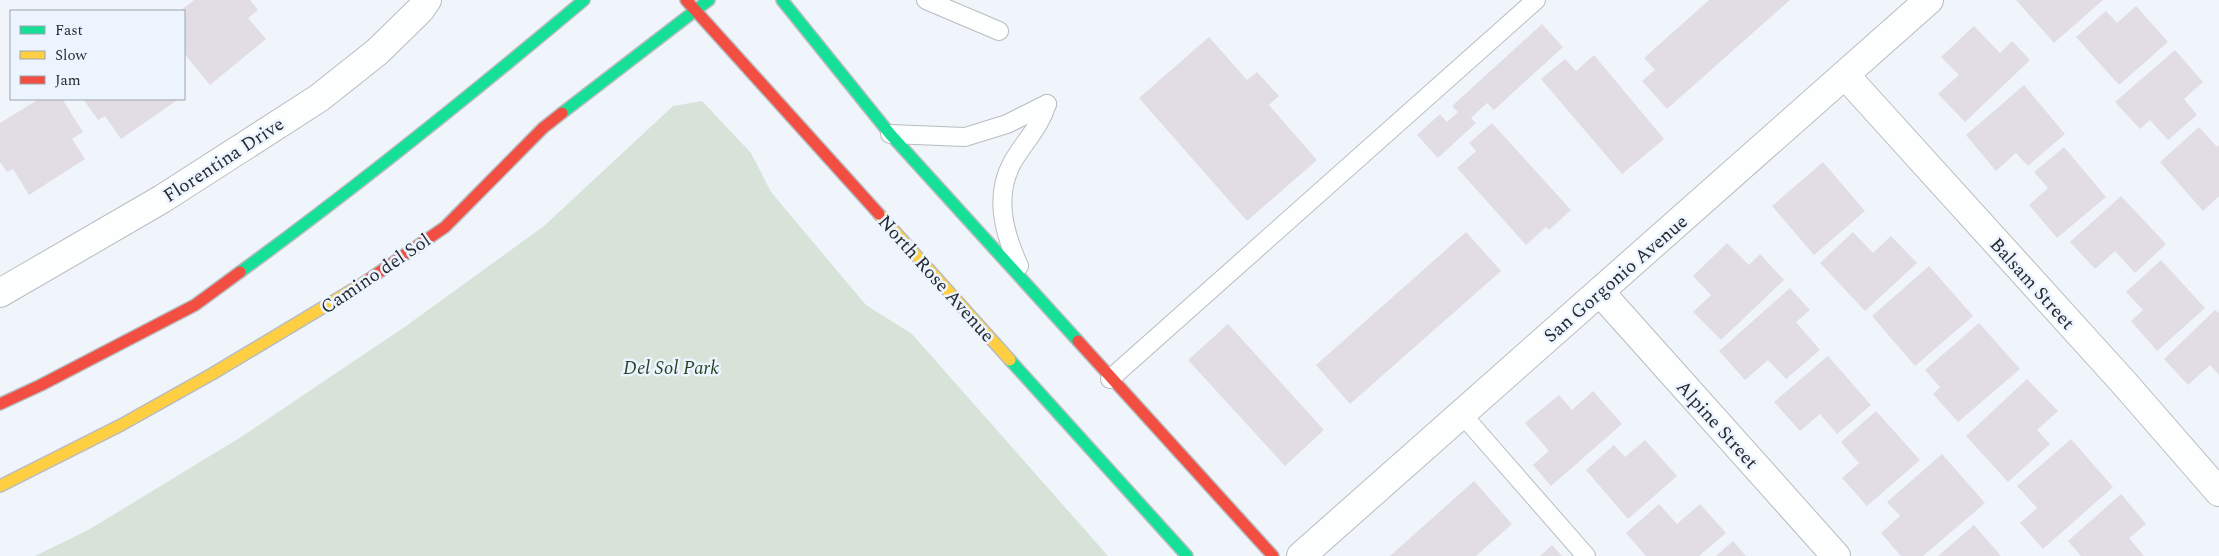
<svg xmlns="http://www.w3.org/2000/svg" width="2219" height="556" font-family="Spectral,serif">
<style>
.green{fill:#d7e3d9}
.building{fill:#e2dde4}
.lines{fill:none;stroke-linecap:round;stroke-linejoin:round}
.lane-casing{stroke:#b8bcc1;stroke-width:20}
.street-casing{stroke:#b8bcc1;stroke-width:30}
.fast-casing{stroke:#b8bcc1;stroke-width:14}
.slow-casing{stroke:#b8bcc1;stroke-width:14}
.jam-casing{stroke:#b8bcc1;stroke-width:14}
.lane{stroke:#fdfefe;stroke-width:18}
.street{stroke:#fdfefe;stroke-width:28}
.fast{stroke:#16e098;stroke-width:11}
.slow{stroke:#ffcf43;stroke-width:11}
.jam{stroke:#f24e42;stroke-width:11}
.labels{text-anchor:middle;stroke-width:5;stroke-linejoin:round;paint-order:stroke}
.street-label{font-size:19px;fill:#272a2e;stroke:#ecf5ff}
.park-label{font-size:19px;font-style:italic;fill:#254520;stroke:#ecf5ff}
</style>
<rect width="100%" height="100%" fill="#f0f5fb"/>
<polygon class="green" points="702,101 751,153 771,192 866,305 912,334 1108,556 35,556 90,529 241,437 406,326 544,226 673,106"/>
<g class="building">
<polygon points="194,0 250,0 258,10 248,18 266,39 210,85 184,53 184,11 180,11"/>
<polygon points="1709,0 1790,0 1667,109 1642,81 1655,70 1644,58"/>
<polygon points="2016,0 2103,0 2054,43"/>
<polygon points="2136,6 2168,42 2119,85 2076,37 2106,11 2117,23"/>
<polygon points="1542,24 1563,47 1494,110 1487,103 1471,118 1476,123 1438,158 1417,135 1440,114 1447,122 1458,112 1452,106"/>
<polygon points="1974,26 2000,53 2012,41 2030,60 1965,122 1938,94 1959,75 1941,57"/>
<polygon points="1209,37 1247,80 1257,72 1279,96 1269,105 1317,160 1247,221 1139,98"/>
<polygon points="2175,50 2203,82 2184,99 2197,115 2168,140 2150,120 2140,129 2115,102"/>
<polygon points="1594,55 1664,139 1622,174 1541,79 1565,59 1576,71"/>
<polygon points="2024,85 2065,134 2028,166 2016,153 1996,171 1966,135"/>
<polygon points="39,99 62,99 83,132 72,139 85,159 29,195 13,169 7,172 0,162 0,123"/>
<polygon points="83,99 179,99 121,139 105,116 98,120"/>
<polygon points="1492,123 1571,210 1549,230 1546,227 1526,245 1457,168 1476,151 1469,143"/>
<polygon points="2199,127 2217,147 2219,145 2219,196 2203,211 2160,162"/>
<polygon points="2064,147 2106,197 2057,238 2029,205 2048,188 2034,172"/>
<polygon points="1823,162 1865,211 1814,255 1772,206"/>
<polygon points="2121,196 2166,244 2135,273 2115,251 2095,269 2070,242"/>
<polygon points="1466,232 1501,271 1350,404 1316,365"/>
<polygon points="1853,232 1873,253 1891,236 1917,263 1865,311 1820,263"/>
<polygon points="1727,243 1749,265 1760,254 1784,280 1721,340 1693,312 1711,295 1693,276"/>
<polygon points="2161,260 2205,308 2157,351 2131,321 2143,310 2126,292"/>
<polygon points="1929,266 1973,316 1915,366 1872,316"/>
<polygon points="1790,288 1810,310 1796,322 1820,350 1786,379 1768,360 1745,380 1719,351"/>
<polygon points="2215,310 2219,313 2219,375 2210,365 2188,385 2164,359"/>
<polygon points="1979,323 2020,369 1958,422 1933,394 1940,387 1925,370"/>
<polygon points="1228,324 1324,430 1285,466 1188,360"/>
<polygon points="1828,356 1871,405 1837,434 1820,414 1800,431 1774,402"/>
<polygon points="2027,379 2058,411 2037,430 2050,444 2008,482 1966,436"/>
<polygon points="1593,391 1622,424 1551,486 1533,465 1549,451 1525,423 1559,395 1572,410"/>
<polygon points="1876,411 1920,460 1867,506 1842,478 1859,463 1841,442"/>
<polygon points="2071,439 2113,487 2043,549 2020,523 2037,508 2017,486"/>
<polygon points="1645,440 1677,476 1628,519 1586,470 1614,445 1625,457"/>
<polygon points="1942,454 1985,503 1923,556 1901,556 1881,533 1900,516 1887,502"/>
<polygon points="1474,481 1512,524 1476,556 1390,556"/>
<polygon points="2121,494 2146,524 2129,538 2144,556 2081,556 2068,541"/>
<polygon points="1659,504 1677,524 1700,504 1726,533 1699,556 1646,556 1626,533"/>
<polygon points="1974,525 2001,556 1938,556"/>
<polygon points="1733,541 1746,556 1716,556"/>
<polygon points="1552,545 1562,556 1540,556"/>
</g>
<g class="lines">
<defs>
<g id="lane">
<polyline points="926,0 999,31"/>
<polyline points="890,134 965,137 1007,124 1047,104"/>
<path d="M1019,266C1004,233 994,197 1012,163C1024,142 1040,127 1047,104"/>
<polyline points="1110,379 1536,0"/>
<polyline points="1461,413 1586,556"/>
</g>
<g id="street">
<polyline points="1845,75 2125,384 2219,492"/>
<polyline points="1600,292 1836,556"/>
<polyline points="0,293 162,199 319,98 377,52 420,10 427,0"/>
<polyline points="1301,556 1929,0"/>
</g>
<g id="fast">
<polyline points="782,0 890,134 1078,341"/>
<polyline points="562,113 709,0"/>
<path d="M240,272C358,186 472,94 584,0"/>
<polyline points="1010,360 1187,556"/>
</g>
<g id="slow">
<polyline points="879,214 1010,360"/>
<polyline points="0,486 121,425 212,374 362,284"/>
</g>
<g id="jam">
<polyline points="686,0 879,214"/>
<polyline points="362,284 445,227 543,128 562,113"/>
<polyline points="1078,341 1273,556"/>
<polyline points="0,404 41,385 195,305 240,272"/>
</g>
</defs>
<use href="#lane" class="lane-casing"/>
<use href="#street" class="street-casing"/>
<use href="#fast" class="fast-casing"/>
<use href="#slow" class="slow-casing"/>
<use href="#jam" class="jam-casing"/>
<use href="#lane" class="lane"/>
<use href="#street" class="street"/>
<use href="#fast" class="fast"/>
<use href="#slow" class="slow"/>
<use href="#jam" class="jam"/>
</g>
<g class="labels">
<g class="street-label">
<text transform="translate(223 159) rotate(-33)" y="7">Florentina Drive</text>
<text transform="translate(375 273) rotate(-34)" y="7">Camino del Sol</text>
<text transform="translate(937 278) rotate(48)" y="7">North Rose Avenue</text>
<text transform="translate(1615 278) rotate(-41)" y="7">San Gorgonio Avenue</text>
<text transform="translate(2033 283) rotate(48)" y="7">Balsam Street</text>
<text transform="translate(1718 424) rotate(48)" y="7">Alpine Street</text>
</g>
<g class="park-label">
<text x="671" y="374">Del Sol Park</text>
</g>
</g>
<rect x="10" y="10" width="175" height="90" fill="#ecf5ff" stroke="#9da4ab"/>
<rect x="20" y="26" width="25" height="8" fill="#16e098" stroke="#9da4ab"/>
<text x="55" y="35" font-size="15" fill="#272a2e">Fast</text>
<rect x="20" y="51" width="25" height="8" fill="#ffcf43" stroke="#9da4ab"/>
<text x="55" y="60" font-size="15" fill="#272a2e">Slow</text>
<rect x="20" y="76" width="25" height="8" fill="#f24e42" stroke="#9da4ab"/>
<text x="55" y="85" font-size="15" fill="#272a2e">Jam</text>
</svg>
